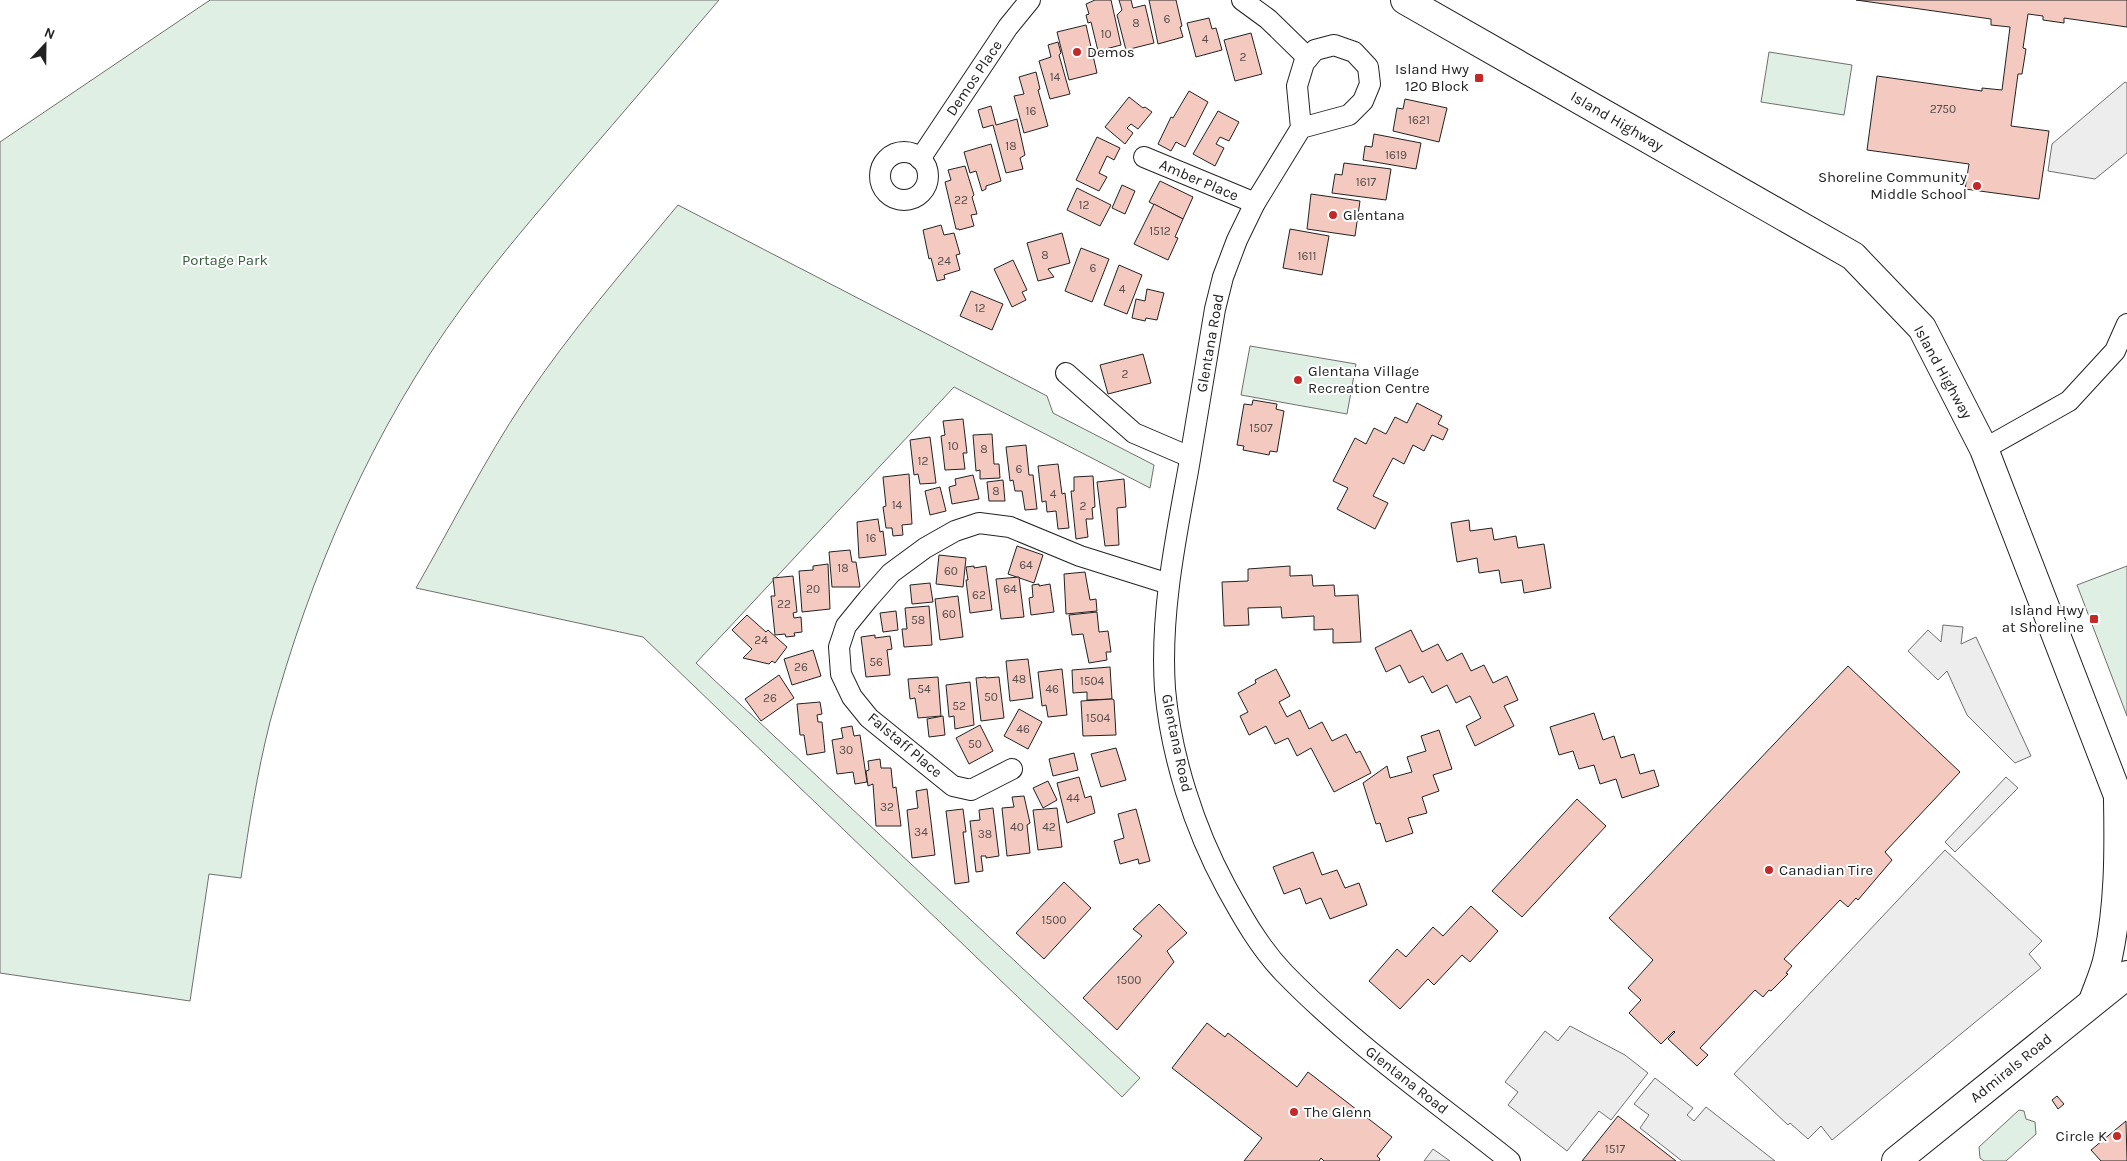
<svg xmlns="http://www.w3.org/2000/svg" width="2127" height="1161" font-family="Karla,sans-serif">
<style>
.green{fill:#e0efe3;stroke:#6f6f6f}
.parking{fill:#ededed;stroke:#6f6f6f}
.building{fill:#f3c9c0;stroke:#222}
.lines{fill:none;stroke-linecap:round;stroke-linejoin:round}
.street-casing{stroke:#222;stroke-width:22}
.secondary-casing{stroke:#222;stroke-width:30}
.street{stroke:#fff;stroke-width:20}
.secondary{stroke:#fff;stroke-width:28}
.poi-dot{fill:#c62828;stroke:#fff;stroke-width:2}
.labels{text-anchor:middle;stroke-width:4;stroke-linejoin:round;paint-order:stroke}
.number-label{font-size:12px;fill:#564c4a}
.poi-label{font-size:15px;fill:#222;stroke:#fff;text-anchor:start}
.street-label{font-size:15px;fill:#222;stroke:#fff}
.park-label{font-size:15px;fill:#2f5e38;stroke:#fff}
</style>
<rect width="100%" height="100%" fill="#fff"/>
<g class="green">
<path d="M210,0H719C671,56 624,112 576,167C537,213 498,258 463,306C372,430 310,574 270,722C257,773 249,825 241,878L209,874L190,1001L0,973V142Z"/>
<polygon points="1769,52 1852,65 1844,115 1761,102"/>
<path d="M678,205L1047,396L1053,413L1154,465L1150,488L954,387L696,663L1140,1078L1122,1097L643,637L416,588C452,525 484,461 524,401C570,332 625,269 678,205Z"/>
<polygon points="1250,346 1356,364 1347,414 1241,395"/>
<polygon points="2127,566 2127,716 2077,585"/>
<polygon points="2019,1110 2024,1111 2026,1119 2035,1122 2036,1134 2006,1161 1984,1161 1980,1158 1979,1147"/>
</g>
<g class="parking">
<polygon points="2125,82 2127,83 2127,153 2095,179 2048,171 2052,144"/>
<polygon points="1943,625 1963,627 1961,644 1976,637 2031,756 2015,763 1967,715 1947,671 1938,680 1908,651 1928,630 1941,642"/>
<polygon points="2006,777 2018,788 1955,852 1945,842"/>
<polygon points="1945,850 2042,941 2029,954 2041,968 1832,1140 1821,1126 1808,1139 1790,1123 1788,1125 1734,1074"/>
<polygon points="1570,1026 1625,1055 1648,1073 1611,1120 1599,1111 1567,1151 1508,1105 1518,1092 1505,1082 1545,1031 1558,1041"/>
<polygon points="1655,1078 1693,1108 1687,1115 1694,1121 1706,1107 1775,1161 1682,1161 1640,1128 1649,1115 1634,1104"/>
<polygon points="1433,1149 1450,1161 1424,1161"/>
</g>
<g class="building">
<polygon points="1095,0 1111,0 1121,45 1098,51 1091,22 1088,23 1086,15 1089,14 1086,4"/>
<polygon points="1119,0 1131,0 1133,8 1145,5 1154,43 1126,50 1117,15 1122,10"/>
<polygon points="1149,0 1176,0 1182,26 1180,27 1183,37 1158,44"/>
<polygon points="1856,0 2127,0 2127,27 2064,18 2064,23 2043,20 2043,16 2028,14 2023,48 2026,49 2022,74 2018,74 2011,126 2049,131 2039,199 1965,189 1969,164 1867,150 1877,76 1982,91 1982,88 2002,90 2010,27 1991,25 1991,19"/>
<polygon points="1209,18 1212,29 1216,28 1222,50 1196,57 1187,23"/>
<polygon points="1086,25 1097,73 1069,80 1057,32"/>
<polygon points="1251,33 1262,74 1235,81 1224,40"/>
<polygon points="1058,42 1061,53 1059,55 1070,94 1050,99 1039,61 1051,57 1048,45"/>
<polygon points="1036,72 1040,89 1038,90 1048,126 1024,133 1014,96 1024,94 1019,77"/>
<polygon points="1189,91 1208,102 1185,147 1176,142 1171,151 1158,144 1171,117 1173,118"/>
<polygon points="1129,97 1143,108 1145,107 1152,112 1138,129 1131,124 1127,128 1133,133 1125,144 1105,127"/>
<polygon points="1405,99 1447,108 1439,142 1393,131 1397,108 1403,109"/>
<polygon points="991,106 996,125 1017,119 1025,155 1020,158 1023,169 1006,173 993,125 983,128 978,110"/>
<polygon points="1218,111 1239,122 1229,141 1220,137 1216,144 1224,148 1215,166 1193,154"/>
<polygon points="1374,134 1421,143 1416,169 1363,160 1365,146 1372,147"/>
<polygon points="1097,137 1120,148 1114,160 1107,156 1099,173 1107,177 1099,191 1076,180"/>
<polygon points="991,144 1001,181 986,186 986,189 982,191 976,171 970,173 964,152"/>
<polygon points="1344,163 1391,169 1386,200 1332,193 1335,174 1342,175"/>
<polygon points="965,166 974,195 972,197 977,214 971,215 974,226 959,230 959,229 956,229 945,182 951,180 948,170"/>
<polygon points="1160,181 1193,197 1183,219 1149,202"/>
<polygon points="1122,185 1135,191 1125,214 1112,208"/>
<polygon points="1077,188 1111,205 1100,226 1067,210"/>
<polygon points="1311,194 1360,201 1355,236 1307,229"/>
<polygon points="1154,204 1183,219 1175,237 1178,238 1168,260 1134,244"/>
<polygon points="941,225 944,235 954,233 960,254 956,255 960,270 944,275 945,279 937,281 931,258 929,259 923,230"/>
<polygon points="1290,229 1329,236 1322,275 1283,268"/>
<polygon points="1062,233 1070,263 1048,269 1054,277 1038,281 1027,243"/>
<polygon points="1081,248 1109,259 1092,302 1065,291"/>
<polygon points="1013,260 1027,290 1022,292 1026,300 1012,307 994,269"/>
<polygon points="1119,265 1142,275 1127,314 1104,305"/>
<polygon points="1147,289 1164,293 1157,320 1146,318 1145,321 1132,318 1136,299 1145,301"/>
<polygon points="971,291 1003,304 992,330 960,316"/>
<polygon points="1143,354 1151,383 1108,394 1100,365"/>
<polygon points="1253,400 1277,404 1276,409 1284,411 1277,452 1270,451 1269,455 1243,450 1244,446 1237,445 1244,404 1252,405"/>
<polygon points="1417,403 1442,416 1438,424 1448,429 1443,440 1432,435 1424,451 1413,445 1404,464 1393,458 1373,496 1388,503 1375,529 1337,509 1348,488 1333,481 1355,438 1366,444 1374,428 1386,434 1395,417 1407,423"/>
<polygon points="963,419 967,453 963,453 965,469 945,470 941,436 945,435 943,421"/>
<polygon points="992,434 994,464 999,464 1000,478 980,479 980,470 976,471 973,435"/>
<polygon points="930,437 936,483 920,484 918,474 914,475 910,440"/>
<polygon points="1026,445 1029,475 1033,475 1037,509 1025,510 1022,491 1015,491 1013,480 1010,481 1006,447"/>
<polygon points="1058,464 1062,494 1065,493 1069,528 1058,529 1056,511 1047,512 1046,501 1042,502 1038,466"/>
<polygon points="909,474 912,524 902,525 903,535 893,536 892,528 886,528 883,507 886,506 883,477"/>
<polygon points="973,475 979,499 952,504 949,487 956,485 955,479"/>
<polygon points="1093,476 1095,507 1092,508 1093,519 1086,519 1088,537 1076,539 1071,491 1074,491 1074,477"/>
<polygon points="1124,479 1126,507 1117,508 1119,545 1105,546 1097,482"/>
<polygon points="1003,480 1005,501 989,501 987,482"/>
<polygon points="940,487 946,511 930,515 925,491"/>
<polygon points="878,519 880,532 883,531 886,555 859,558 857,522"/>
<polygon points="1469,520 1470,531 1492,528 1494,540 1516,536 1518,548 1544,544 1551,588 1524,593 1522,580 1501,583 1499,570 1479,573 1477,558 1457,562 1451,523"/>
<polygon points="1017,546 1043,555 1034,583 1008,574"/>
<polygon points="850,550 852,562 856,562 860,587 832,587 829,552"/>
<polygon points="939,555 966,558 963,587 936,584"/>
<polygon points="828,564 830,609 802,612 799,571 813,570 813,566"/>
<polygon points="974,566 974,568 986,566 992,610 970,613 966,580 968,580 966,567"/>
<polygon points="1290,566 1290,576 1312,575 1313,586 1334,585 1335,596 1358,595 1361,642 1333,643 1333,629 1314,630 1314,616 1282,618 1281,607 1248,608 1249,625 1224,626 1222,582 1248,581 1248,569"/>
<polygon points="1085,572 1090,600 1096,599 1097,611 1066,614 1064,574"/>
<polygon points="793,576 797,612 793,613 794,618 801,617 802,632 794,633 795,636 786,637 785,634 775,635 771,596 775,596 773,578"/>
<polygon points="1019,577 1024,617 1001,619 996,579"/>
<polygon points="930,583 933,602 912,604 910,585"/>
<polygon points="1039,584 1039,586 1050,584 1054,612 1031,615 1029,598 1033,597 1032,585"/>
<polygon points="958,596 963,637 940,640 935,599"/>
<polygon points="929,606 932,645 904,647 902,629 907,629 905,608"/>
<polygon points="896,611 898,630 883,632 880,613"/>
<polygon points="1097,612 1099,632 1108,631 1111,652 1106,652 1107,660 1089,663 1083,634 1072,635 1069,615"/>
<polygon points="747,615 766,632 768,630 787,647 775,663 772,661 769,664 743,658 752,649 732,630"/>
<polygon points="1411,630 1422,652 1438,644 1447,661 1462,653 1471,671 1484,665 1493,683 1507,676 1518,700 1504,706 1514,726 1475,746 1466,726 1481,718 1470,696 1456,703 1447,685 1432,693 1423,676 1409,683 1400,665 1386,672 1375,648"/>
<polygon points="875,635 875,638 890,636 892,649 887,650 890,675 866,677 861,637"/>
<polygon points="813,650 821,676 792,685 784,659"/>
<polygon points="1028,659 1033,698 1010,701 1006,661"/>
<polygon points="1848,666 1960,772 1885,852 1892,860 1858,900 1856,898 1848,907 1840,900 1784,959 1792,966 1786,973 1788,974 1771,991 1769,990 1763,997 1755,990 1700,1048 1708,1055 1697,1066 1668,1039 1675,1032 1674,1031 1661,1044 1629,1013 1641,1000 1628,988 1653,960 1609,918"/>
<polygon points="1110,667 1112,699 1087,700 1087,692 1073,693 1072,670"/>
<polygon points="1062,669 1067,715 1048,717 1046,705 1042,706 1038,672"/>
<polygon points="1276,669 1290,696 1279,702 1287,717 1300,710 1309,729 1322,722 1332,741 1346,734 1356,753 1360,751 1371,773 1334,792 1311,748 1297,756 1288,738 1275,744 1266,726 1249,735 1240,716 1248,712 1238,693 1256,683 1255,680"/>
<polygon points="779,675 794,698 761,721 745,699"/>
<polygon points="938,677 941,716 918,718 915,698 910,699 908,679"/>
<polygon points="986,677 986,678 999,677 1004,718 981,721 976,678"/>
<polygon points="970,682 974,725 955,729 954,716 949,717 946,685"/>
<polygon points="1112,699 1114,700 1116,735 1083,736 1081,701"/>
<polygon points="820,702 822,714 817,715 818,722 822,722 825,752 807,755 804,735 800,735 797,704"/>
<polygon points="1019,709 1042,722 1028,749 1004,736"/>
<polygon points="1594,713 1603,740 1614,736 1621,758 1634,754 1640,774 1654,770 1659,786 1622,798 1616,779 1600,784 1594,765 1579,769 1573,751 1559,755 1550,727"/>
<polygon points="943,716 945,735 929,737 927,719"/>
<polygon points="980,725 993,751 969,764 956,738"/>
<polygon points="852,726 854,736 860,735 867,782 855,784 853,772 837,774 832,740 843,738 841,728"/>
<polygon points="1439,730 1452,769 1433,775 1439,791 1422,797 1427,813 1408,818 1413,833 1386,842 1380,823 1376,824 1363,783 1387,766 1390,778 1412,772 1407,757 1426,751 1421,736"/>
<polygon points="1116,748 1126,780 1101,787 1091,754"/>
<polygon points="1074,753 1078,770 1053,776 1049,759"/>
<polygon points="880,759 881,768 891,768 893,788 896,787 901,826 876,826 873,784 868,786 866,771 869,770 868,761"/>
<polygon points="1079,777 1085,798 1091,796 1095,813 1067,823 1057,783"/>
<polygon points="1048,781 1057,800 1043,808 1033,788"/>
<polygon points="927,789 935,855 912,858 907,810 918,808 916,791"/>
<polygon points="1024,796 1030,823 1027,825 1030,853 1007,856 1002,808 1014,807 1012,797"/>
<polygon points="1577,799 1606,826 1522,917 1492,891"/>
<polygon points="993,808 999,856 986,858 986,856 981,856 983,871 976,872 970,821 980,820 979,810"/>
<polygon points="1057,808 1062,847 1038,850 1033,810"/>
<polygon points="963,809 966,832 963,832 969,882 955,884 946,811"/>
<polygon points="1136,809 1150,861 1139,864 1138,859 1120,864 1114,841 1124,838 1118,814"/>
<polygon points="1313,852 1322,875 1337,870 1345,888 1359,883 1367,905 1330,919 1321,898 1306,904 1300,888 1284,894 1273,867"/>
<polygon points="1064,882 1091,908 1044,959 1016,933"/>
<polygon points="1159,904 1187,933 1167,951 1174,962 1117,1030 1083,998 1142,936 1133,929"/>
<polygon points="1471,906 1498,931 1470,962 1462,955 1434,985 1428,979 1400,1009 1369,981 1397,949 1406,957 1433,927 1443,936"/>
<polygon points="1207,1023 1225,1037 1228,1033 1297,1087 1308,1072 1392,1137 1377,1156 1380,1159 1379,1161 1324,1161 1321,1158 1319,1161 1244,1161 1262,1138 1172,1068"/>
<polygon points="2057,1096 2064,1104 2058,1109 2052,1100"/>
<polygon points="1618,1116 1676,1161 1582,1161"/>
<polygon points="2126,1121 2127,1161 2101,1161 2091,1150"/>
</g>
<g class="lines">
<defs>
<g id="street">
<polyline points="1242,0 1268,19 1308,58"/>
<path d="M1301,128L1349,115L1363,101L1370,84L1368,67L1354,52L1334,45L1315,50L1304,63L1297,86L1301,128L1255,203L1237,240L1223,277L1215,309C1206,363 1197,417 1188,471C1175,542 1160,616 1165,689C1171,756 1194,828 1226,887C1243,918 1260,948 1284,973C1353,1044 1434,1100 1510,1161"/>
<circle cx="904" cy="176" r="24"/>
<polyline points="1144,157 1255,203"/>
<polyline points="920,159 1008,27 1030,0"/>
<polyline points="1066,373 1134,433 1190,457"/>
<polyline points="1984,449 2069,401 2115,351 2127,324"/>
<polyline points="1012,769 971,790 953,786 869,718 852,697 841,674 839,647 846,626 868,599 891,573 925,548 955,531 979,523 1010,527 1080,556 1169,584"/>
</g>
<g id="secondary">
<polyline points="1405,0 1853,256 1922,328 1984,449 2127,819"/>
<path d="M2093,1001C2098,987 2105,972 2108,957C2119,906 2119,852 2118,800"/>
<polyline points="1896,1161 2127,975"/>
</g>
</defs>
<use href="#street" class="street-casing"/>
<use href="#secondary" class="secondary-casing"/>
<use href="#street" class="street"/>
<use href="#secondary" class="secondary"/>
</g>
<g class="poi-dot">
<circle cx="1077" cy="52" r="5"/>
<rect x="1474" y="73" width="10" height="10" rx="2.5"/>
<circle cx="1977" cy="186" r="5"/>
<circle cx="1333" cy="215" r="5"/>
<circle cx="1298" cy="380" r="5"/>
<rect x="2089" y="614" width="10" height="10" rx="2.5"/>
<circle cx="1769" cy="870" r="5"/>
<circle cx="1294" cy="1112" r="5"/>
<circle cx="2117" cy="1136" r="5"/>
</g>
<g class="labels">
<g class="number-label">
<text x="1167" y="23">6</text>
<text x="1136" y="27">8</text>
<text x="1106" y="38">10</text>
<text x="1205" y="43">4</text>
<text x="1243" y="61">2</text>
<text x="1055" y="81">14</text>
<text x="1943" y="113">2750</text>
<text x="1031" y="115">16</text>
<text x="1419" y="124">1621</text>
<text x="1011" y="150">18</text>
<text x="1396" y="159">1619</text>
<text x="1366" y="186">1617</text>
<text x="961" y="204">22</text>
<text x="1084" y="209">12</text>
<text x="1160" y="235">1512</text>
<text x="1045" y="259">8</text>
<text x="1307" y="260">1611</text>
<text x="944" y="265">24</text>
<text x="1093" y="272">6</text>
<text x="1122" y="293">4</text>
<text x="980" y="312">12</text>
<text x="1125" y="378">2</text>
<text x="1261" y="432">1507</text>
<text x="953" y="450">10</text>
<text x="984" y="453">8</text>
<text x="923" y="465">12</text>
<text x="1019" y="473">6</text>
<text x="996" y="495">8</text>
<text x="1053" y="498">4</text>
<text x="897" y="509">14</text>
<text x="1083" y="510">2</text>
<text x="871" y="542">16</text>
<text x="1026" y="569">64</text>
<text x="843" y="572">18</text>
<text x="951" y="575">60</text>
<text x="813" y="593">20</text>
<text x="1010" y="593">64</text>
<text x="979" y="599">62</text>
<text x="784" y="608">22</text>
<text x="949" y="618">60</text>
<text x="918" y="624">58</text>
<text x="761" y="644">24</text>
<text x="876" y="666">56</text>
<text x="801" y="671">26</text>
<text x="1019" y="683">48</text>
<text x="1092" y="685">1504</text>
<text x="924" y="693">54</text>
<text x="1052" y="693">46</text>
<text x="991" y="701">50</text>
<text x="770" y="702">26</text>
<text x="959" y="710">52</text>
<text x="1098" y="722">1504</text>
<text x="1023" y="733">46</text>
<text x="975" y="748">50</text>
<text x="846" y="754">30</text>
<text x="1073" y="802">44</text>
<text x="887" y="811">32</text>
<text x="1017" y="831">40</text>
<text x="1049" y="831">42</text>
<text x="921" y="836">34</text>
<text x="985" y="838">38</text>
<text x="1054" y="924">1500</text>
<text x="1129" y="984">1500</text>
<text x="1615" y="1153">1517</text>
</g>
<g class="poi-label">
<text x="1087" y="57">Demos</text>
<text x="1469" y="74" text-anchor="end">Island Hwy<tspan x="1469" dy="17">120 Block</tspan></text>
<text x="1967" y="182" text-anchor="end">Shoreline Community<tspan x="1967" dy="17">Middle School</tspan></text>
<text x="1343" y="220">Glentana</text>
<text x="1308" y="376">Glentana Village<tspan x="1308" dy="17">Recreation Centre</tspan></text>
<text x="2084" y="615" text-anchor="end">Island Hwy<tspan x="2084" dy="17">at Shoreline</tspan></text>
<text x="1779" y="875">Canadian Tire</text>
<text x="1304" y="1117">The Glenn</text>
<text x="2107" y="1141" text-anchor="end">Circle K</text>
</g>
<g class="street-label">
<text transform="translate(974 78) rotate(-56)" y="5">Demos Place</text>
<text transform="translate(1617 121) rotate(30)" y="5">Island Highway</text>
<text transform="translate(1199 180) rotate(23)" y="5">Amber Place</text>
<text transform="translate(1210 343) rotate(-80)" y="5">Glentana Road</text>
<text transform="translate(1943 372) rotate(61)" y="5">Island Highway</text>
<text transform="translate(1177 743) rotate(78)" y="5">Glentana Road</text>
<text transform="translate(905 745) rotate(40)" y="5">Falstaff Place</text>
<text transform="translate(2011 1068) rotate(-39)" y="5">Admirals Road</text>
<text transform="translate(1407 1080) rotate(38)" y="5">Glentana Road</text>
</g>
<g class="park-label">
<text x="225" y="265">Portage Park</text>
</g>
</g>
<g transform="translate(45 45) rotate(22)" stroke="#ffffff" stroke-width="4" paint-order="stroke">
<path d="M0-4L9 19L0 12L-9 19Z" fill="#222222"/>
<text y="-8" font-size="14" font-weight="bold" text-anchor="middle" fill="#222222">N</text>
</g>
</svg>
